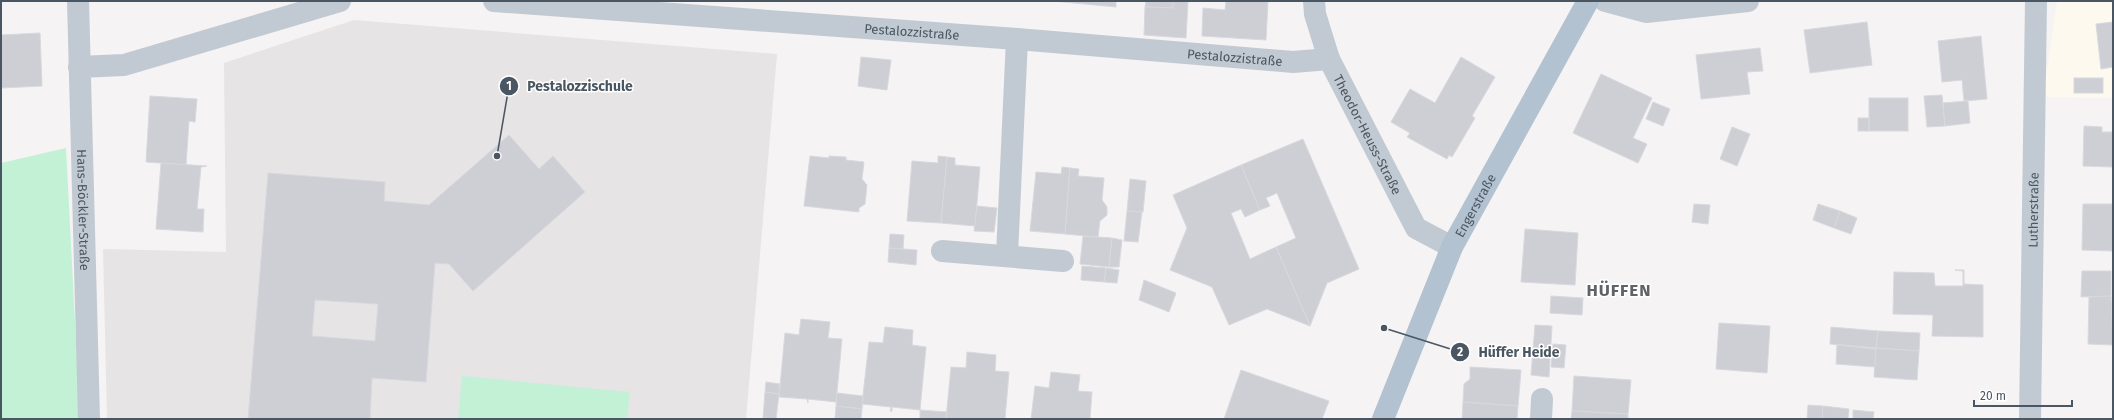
<svg xmlns="http://www.w3.org/2000/svg" width="2114" height="420" font-family="'Fira Sans',sans-serif">
<style>
.commercial{fill:#fdf9ef}
.education{fill:#e6e4e5}
.green{fill:#c3f1d5}
.building{fill:#cdcfd5;stroke:#d7d9de;fill-rule:evenodd}
.lines{fill:none;stroke-linecap:round;stroke-linejoin:round}
.minor{stroke:#c1cad2;stroke-width:22}
.major{stroke:#b3c2d1;stroke-width:22}
.labels{text-anchor:middle;stroke-width:3;stroke-linejoin:round;paint-order:stroke}
.street-label{font-size:13px;fill:#4a5661;stroke:#fff}
.district-label{font-size:17px;font-weight:bold;letter-spacing:1px;fill:#5f6368;stroke:#fff}
.leader{fill:none;stroke:#4a5661;stroke-width:1.5}
.callout-dot{fill:#4a5661;stroke:#fff;stroke-width:1.5}
.mark-label{font-size:12px;text-anchor:middle;font-weight:bold;fill:#fff}
.callout-label{font-size:14px;text-anchor:middle;font-weight:bold;fill:#4a5661;stroke:#fff;stroke-width:3;stroke-linejoin:round;paint-order:stroke}
</style>
<rect width="100%" height="100%" fill="#f5f3f3"/>
<polygon class="commercial" points="2057,1 2113,1 2113,98 2043,97"/>
<polygon class="education" points="354,20 777,54 746,419 107,419 103,249 226,252 224,63"/>
<g class="green">
<polygon points="66,148 80,419 1,419 1,163"/>
<polygon points="462,376 630,392 627,419 458,419"/>
</g>
<g class="building">
<polygon points="1053,1 1116,1 1116,7"/>
<polygon points="1146,1 1173,1 1173,8 1145,7"/>
<polygon points="1173,1 1188,1 1186,38 1144,35 1145,7 1173,8"/>
<polygon points="1226,1 1268,1 1266,40 1202,36 1203,8 1225,10"/>
<polygon points="1867,22 1872,65 1810,73 1804,30"/>
<polygon points="2113,22 2113,67 2101,69 2096,24"/>
<polygon points="40,33 42,86 1,88 1,35"/>
<polygon points="1981,36 1987,99 1964,101 1962,80 1942,82 1938,41"/>
<polygon points="1760,48 1763,71 1747,72 1750,94 1701,99 1696,55"/>
<polygon points="861,57 891,60 887,90 858,86"/>
<polygon points="1461,57 1495,77 1472,116 1475,118 1452,157 1449,155 1447,159 1407,137 1410,133 1391,122 1410,89 1435,103"/>
<polygon points="1601,74 1652,98 1633,138 1647,144 1638,163 1573,133"/>
<rect x="2074" y="78" width="29" height="15"/>
<polygon points="1942,95 1945,126 1927,127 1924,96"/>
<polygon points="150,96 197,99 195,122 189,121 186,165 146,162"/>
<rect x="1869" y="98" width="39" height="33"/>
<polygon points="1968,101 1970,123 1945,126 1943,103"/>
<polygon points="1653,102 1670,109 1663,126 1646,119"/>
<rect x="1858" y="118" width="11" height="13"/>
<polygon points="2084,126 2102,127 2102,132 2113,132 2113,167 2083,166"/>
<polygon points="1732,127 1750,134 1737,166 1720,159"/>
<path d="M509,135L539,169L553,156L585,192L473,291L449,264L435,263L426,382L372,378L370,419H248L268,173L385,182L384,201L429,205ZM315,300L378,304L375,341L312,336Z"/>
<polygon points="1303,139 1359,269 1327,283 1310,326 1276,247 1296,238 1277,193 1266,198 1270,206 1260,210 1241,165"/>
<polygon points="810,156 829,158 829,156 846,157 846,160 864,162 862,179 867,185 865,204 859,208 859,212 804,206"/>
<polygon points="938,156 947,157 941,223 907,221 912,161 938,163"/>
<polygon points="947,157 955,158 955,165 980,167 975,226 941,223"/>
<polygon points="161,163 207,166 201,167 197,209 204,209 203,232 156,229"/>
<polygon points="1241,165 1260,210 1245,217 1241,209 1231,213 1250,259 1276,247 1310,326 1267,309 1229,325 1212,287 1170,270 1187,228 1173,195"/>
<polygon points="1062,167 1070,168 1065,234 1030,231 1036,172 1061,174"/>
<polygon points="1070,168 1079,169 1078,176 1104,178 1102,200 1107,207 1107,215 1100,221 1098,237 1065,234"/>
<polygon points="1130,179 1146,181 1143,212 1127,211"/>
<polygon points="1694,204 1710,205 1708,224 1692,222"/>
<polygon points="1818,204 1840,211 1834,228 1813,220"/>
<polygon points="2083,204 2113,204 2113,251 2082,250"/>
<polygon points="977,206 997,208 994,232 974,231"/>
<polygon points="1127,211 1142,212 1138,242 1124,241"/>
<polygon points="1840,211 1857,218 1851,234 1834,228"/>
<polygon points="1525,229 1578,233 1575,285 1521,282"/>
<polygon points="890,234 904,235 903,249 889,248"/>
<polygon points="1083,236 1112,238 1109,267 1080,264"/>
<polygon points="1112,238 1122,240 1119,267 1109,267"/>
<polygon points="889,248 917,250 916,265 888,262"/>
<polygon points="1082,266 1106,268 1104,282 1081,280"/>
<polygon points="1106,268 1119,270 1117,283 1104,282"/>
<polygon points="1955,270 1964,270 1964,284 1983,285 1983,337 1932,336 1933,315 1893,314 1894,272 1934,273 1935,286 1963,286 1963,271"/>
<polygon points="2082,271 2111,271 2111,296 2081,297"/>
<polygon points="1144,280 1176,293 1169,312 1139,300"/>
<polygon points="1551,296 1583,298 1582,315 1550,313"/>
<polygon points="2111,296 2113,345 2088,344 2089,297"/>
<polygon points="801,319 830,322 828,338 842,339 836,402 808,399 808,403 807,399 779,397 785,333 799,335"/>
<polygon points="1719,323 1770,326 1767,373 1716,369"/>
<polygon points="1535,325 1552,326 1549,377 1531,375"/>
<polygon points="885,327 913,330 912,345 926,347 920,410 892,407 892,411 890,411 891,407 862,404 869,342 883,343"/>
<polygon points="1831,327 1878,331 1876,348 1830,344"/>
<polygon points="1878,331 1920,333 1919,351 1876,348"/>
<polygon points="1553,344 1566,345 1564,368 1551,367"/>
<polygon points="1837,345 1876,349 1875,367 1836,364"/>
<polygon points="1876,348 1919,351 1917,380 1874,377"/>
<polygon points="967,352 996,355 995,371 1009,372 1005,419 946,419 951,367 966,368"/>
<polygon points="1470,367 1521,370 1518,406 1463,402 1464,384 1470,379"/>
<polygon points="1241,370 1329,401 1322,419 1224,419"/>
<polygon points="1051,372 1080,375 1078,391 1092,392 1090,419 1031,419 1035,386 1049,388"/>
<polygon points="1574,376 1631,380 1628,414 1572,411"/>
<polygon points="766,382 780,384 779,394 765,392"/>
<polygon points="765,392 779,394 776,419 763,418"/>
<polygon points="837,393 863,396 862,409 836,406"/>
<polygon points="1463,402 1518,406 1517,419 1462,419"/>
<polygon points="1808,405 1823,406 1822,419 1807,419"/>
<polygon points="836,406 862,409 861,419 835,419"/>
<polygon points="1823,406 1849,409 1848,419 1822,419"/>
<polygon points="920,410 947,412 946,419 920,419"/>
<polygon points="1853,410 1874,412 1873,419 1853,419"/>
<polygon points="1572,411 1628,414 1628,419 1571,419"/>
</g>
<g class="lines">
<g class="minor">
<path id="s1" d="M78,1L89,419"/>
<path id="s2" d="M494,1L1017,39L1293,62L1329,59"/>
<path id="s3" d="M1314,1L1315,14L1329,59L1416,228L1452,247"/>
<polyline points="1605,1 1646,12 1748,1"/>
<polyline points="79,67 124,65 340,1"/>
<polyline points="942,251 1063,261"/>
<polyline points="1007,255 1017,39"/>
<polyline points="1541,419 1542,399"/>
<path id="s4" d="M2030,419L2036,1"/>
</g>
<path class="major" id="s5" d="M1383,419L1452,247L1588,1"/>
</g>
<g class="labels">
<g class="street-label">
<text dy="5" stroke="none"><textPath href="#s2" startOffset="419">Pestalozzistraße</textPath></text>
<text dy="5" stroke="none"><textPath href="#s2" startOffset="743">Pestalozzistraße</textPath></text>
<text dy="5" stroke="none"><textPath href="#s3" startOffset="145">Theodor-Heuss-Straße</textPath></text>
<text dy="5" stroke="none"><textPath href="#s5" startOffset="233">Engerstraße</textPath></text>
<text dy="5" stroke="none"><textPath href="#s1" startOffset="209">Hans-Böckler-Straße</textPath></text>
<text dy="5" stroke="none"><textPath href="#s4" startOffset="209">Lutherstraße</textPath></text>
</g>
<g class="district-label">
<text x="1619" y="296">HÜFFEN</text>
</g>
</g>
<path class="leader" d="M497 156L509 86M1384 328L1460 352"/>
<g class="callout-dot">
<circle cx="497" cy="156" r="4"/>
<circle cx="1384" cy="328" r="4"/>
<circle cx="509" cy="86" r="10"/>
<circle cx="1460" cy="352" r="10"/>
</g>
<g class="mark-label">
<text x="509" y="90">1</text>
<text x="1460" y="356">2</text>
</g>
<g class="callout-label">
<text x="580" y="91">Pestalozzischule</text>
<text x="1519" y="357">Hüffer Heide</text>
</g>
<rect width="2114" height="420" fill="none" stroke="#4a5661" stroke-width="4"/>
<path d="M1974 400v6h98v-6" fill="none" stroke="#4a5661" stroke-width="2"/>
<text x="1980" y="400" font-size="12" fill="#4a5661" stroke="#ffffff" stroke-width="3" paint-order="stroke">20 m</text>
</svg>
